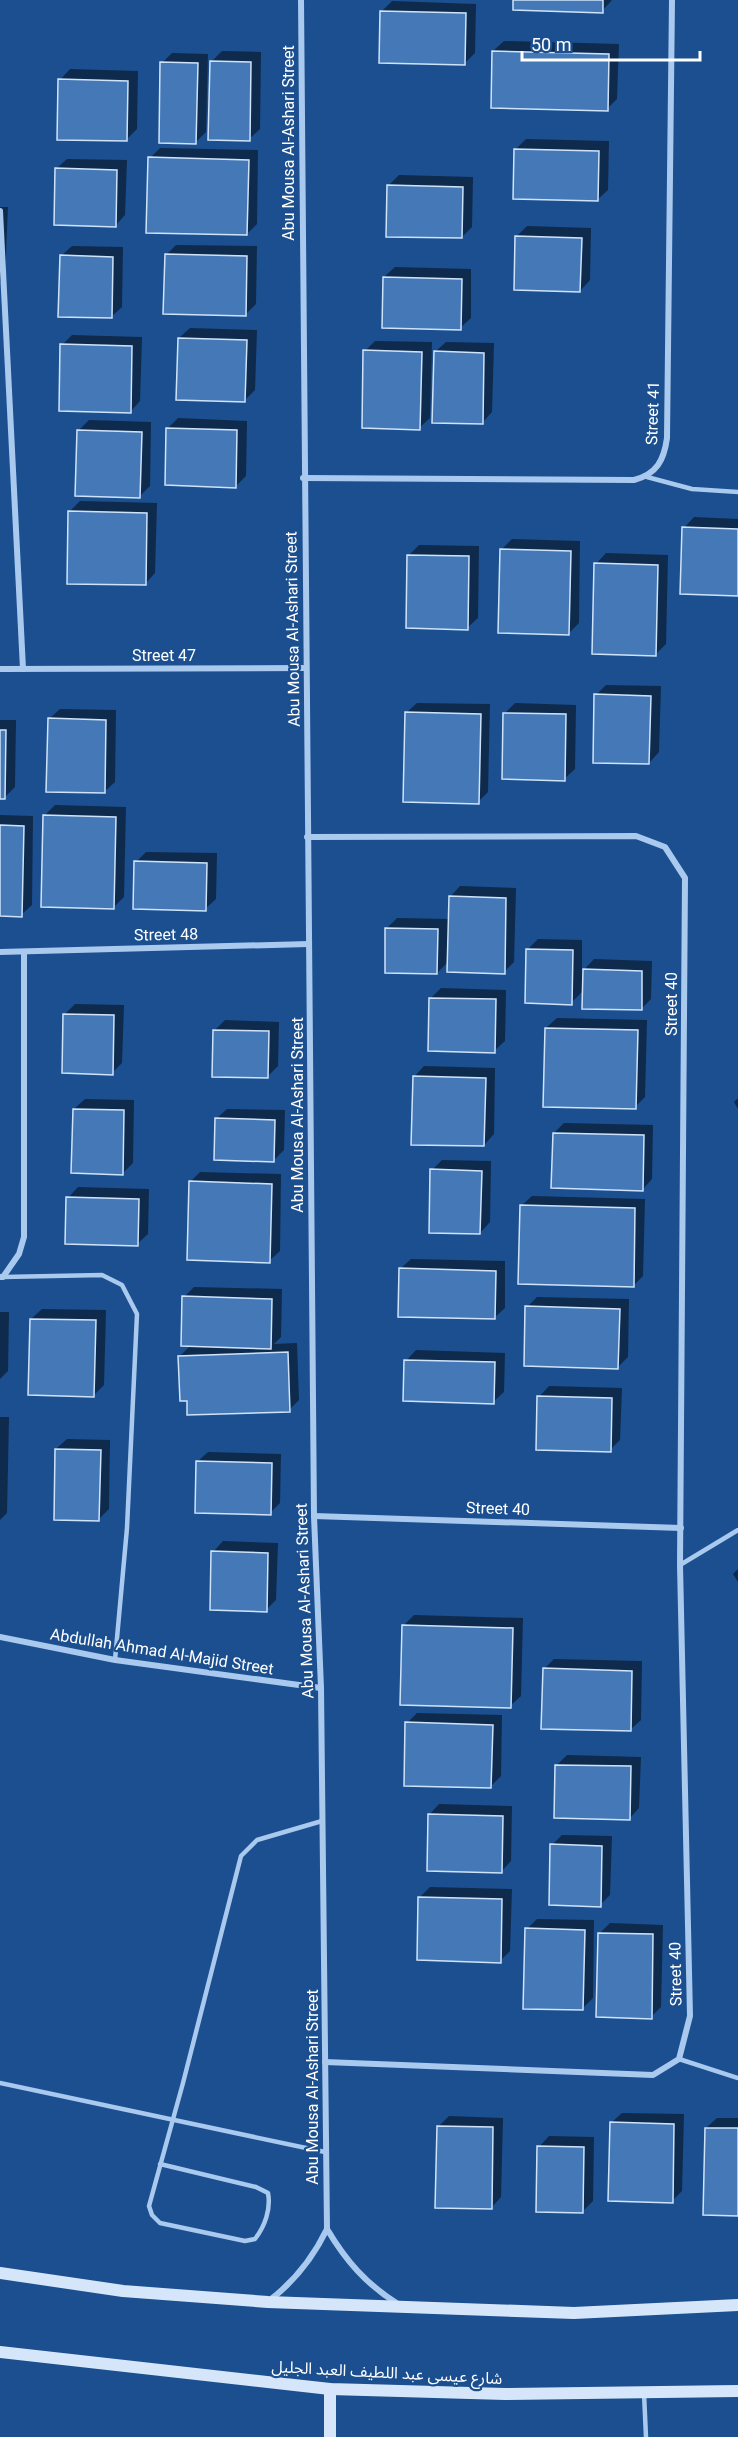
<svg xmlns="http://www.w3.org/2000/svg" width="738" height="2437" font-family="Roboto,'Noto Sans Arabic',sans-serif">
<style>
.shadow{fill:#0007}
.building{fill:#4478b7;stroke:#cfe3fa;stroke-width:1.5}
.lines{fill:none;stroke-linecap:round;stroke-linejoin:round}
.lane{stroke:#a9c9ee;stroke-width:4.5}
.street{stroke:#a9c9ee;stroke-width:6}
.secondary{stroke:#d6e6fa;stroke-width:12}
.labels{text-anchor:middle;stroke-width:4.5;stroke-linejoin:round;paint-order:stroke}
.street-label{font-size:16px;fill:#fff;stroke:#1b4f8f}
</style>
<rect width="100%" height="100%" fill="#1b4f8f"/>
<g class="shadow">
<polygon points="515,0 612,0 602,11"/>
<polygon points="392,1 476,4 475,53 464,64 381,12"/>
<polygon points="504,41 619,44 617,99 607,109 493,51"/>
<polygon points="222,51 261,52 260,129 249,139 212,61"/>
<polygon points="172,53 208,54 206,132 196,142 162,63"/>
<polygon points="70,69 138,71 137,129 126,140 60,80"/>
<polygon points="526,139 609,141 608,190 597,200 516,149"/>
<polygon points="160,148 258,150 257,224 247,234 150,158"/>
<polygon points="67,159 127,160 125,215 115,226 56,169"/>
<polygon points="399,175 473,177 472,227 462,237 388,186"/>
<polygon points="0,207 8,207 5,277 0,282"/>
<polygon points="527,226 591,228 590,280 580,291 516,237"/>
<polygon points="176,245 257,246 256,304 245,315 166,255"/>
<polygon points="72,246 123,247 122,307 111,317 61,256"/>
<polygon points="395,267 471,269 471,318 460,328 384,277"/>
<polygon points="190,328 257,330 255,390 245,400 179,338"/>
<polygon points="72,335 142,337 140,401 130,412 62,345"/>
<polygon points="375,341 432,342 430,418 419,428 365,351"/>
<polygon points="446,342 494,343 492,412 482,423 435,352"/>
<polygon points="178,418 247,421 246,476 236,486 167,429"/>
<polygon points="89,420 151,422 150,486 140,496 78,431"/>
<polygon points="80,501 157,503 155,573 145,584 70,511"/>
<polygon points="694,517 738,519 738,594 684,528"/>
<polygon points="512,539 580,541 579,623 568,634 501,550"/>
<polygon points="419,545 479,546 478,618 467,628 409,555"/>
<polygon points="606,553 668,555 666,644 656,654 596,564"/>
<polygon points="606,685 661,686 659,752 649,763 596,695"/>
<polygon points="417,703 490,704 488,792 478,802 406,713"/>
<polygon points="515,703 576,705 575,769 564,779 505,713"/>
<polygon points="60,709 116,710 115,782 104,792 49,719"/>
<polygon points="0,720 16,720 15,787 4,798 0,797"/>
<polygon points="55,805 126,807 124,897 114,907 44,816"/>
<polygon points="0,815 33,816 32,905 21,915 0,914"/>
<polygon points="146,852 217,853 216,899 205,909 136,862"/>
<polygon points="460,886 516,888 514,962 504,972 449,961 437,973 387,928 397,918 450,919 450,897"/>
<polygon points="538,939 582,940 582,972 594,959 652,961 651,999 641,1009 583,991 571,1003 528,949"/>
<polygon points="441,988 506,990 505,1041 494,1051 431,998"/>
<polygon points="75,1004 124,1005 122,1063 112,1073 65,1014"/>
<polygon points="557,1018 647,1020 645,1097 635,1107 546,1028"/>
<polygon points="225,1020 279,1022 278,1066 267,1077 215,1030"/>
<polygon points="424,1066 495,1068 494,1134 484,1145 414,1077"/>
<polygon points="738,1098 738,1109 734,1102"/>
<polygon points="85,1099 134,1100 133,1163 123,1173 74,1109"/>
<polygon points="227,1109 285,1110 284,1150 273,1161 216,1119"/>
<polygon points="564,1123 653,1125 652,1179 642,1190 554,1133"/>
<polygon points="442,1160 491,1161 490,1222 480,1233 432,1170"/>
<polygon points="200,1172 281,1174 280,1251 269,1261 190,1182"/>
<polygon points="78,1187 149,1189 148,1234 137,1244 68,1198"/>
<polygon points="532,1196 645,1199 643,1276 633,1286 521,1206"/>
<polygon points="411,1259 505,1261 505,1308 494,1318 400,1269"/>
<polygon points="194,1287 282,1289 281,1337 274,1344 297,1343 299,1400 289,1410 188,1399 180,1356 191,1345 184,1297"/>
<polygon points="537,1297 629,1299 628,1357 618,1367 527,1307"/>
<polygon points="42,1309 106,1310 104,1385 94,1395 31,1319"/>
<polygon points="0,1312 9,1312 8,1371 0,1379"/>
<polygon points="416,1350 505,1353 504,1392 493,1402 406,1361"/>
<polygon points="549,1386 622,1388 620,1440 610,1450 539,1397"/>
<polygon points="0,1417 9,1417 7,1513 0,1520"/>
<polygon points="67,1439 110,1440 109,1509 99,1519 56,1449"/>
<polygon points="208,1452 281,1454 280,1503 270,1513 197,1462"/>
<polygon points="223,1541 278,1543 276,1600 266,1610 213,1552"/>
<polygon points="738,1569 738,1582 733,1574"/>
<polygon points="414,1615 523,1618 521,1696 510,1706 404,1625"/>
<polygon points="554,1659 642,1661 641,1720 630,1730 544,1669"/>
<polygon points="417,1713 502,1715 501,1776 491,1786 407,1723"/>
<polygon points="567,1755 641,1757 639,1808 629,1819 557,1765"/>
<polygon points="439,1804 512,1806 511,1861 501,1872 429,1815"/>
<polygon points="562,1835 612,1836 610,1895 600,1905 552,1845"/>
<polygon points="430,1887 512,1889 510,1951 500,1961 420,1897"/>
<polygon points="537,1919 594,1920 593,1998 582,2009 527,1929"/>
<polygon points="610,1923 663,1925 661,2007 651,2017 599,1934"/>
<polygon points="622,2113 684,2114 682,2191 672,2201 611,2123"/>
<polygon points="449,2116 503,2118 501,2197 491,2208 438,2127"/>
<polygon points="717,2118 738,2118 738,2214 706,2128"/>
<polygon points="549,2136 594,2137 593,2201 582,2212 539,2147"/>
</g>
<g class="building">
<polygon points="513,0 603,0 603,13 513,10"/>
<polygon points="380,11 466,13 465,65 379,63"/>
<polygon points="492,51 609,54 608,111 491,108"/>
<polygon points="210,61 251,62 250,141 208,140"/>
<polygon points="160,62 198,63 196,144 159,143"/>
<polygon points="58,79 128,81 127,141 57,140"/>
<polygon points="514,149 599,151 598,201 513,199"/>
<polygon points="148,157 249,160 247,235 146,233"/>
<polygon points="55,168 117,170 116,227 54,225"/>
<polygon points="387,185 463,187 462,238 386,237"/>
<polygon points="515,236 582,238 580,292 514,290"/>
<polygon points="165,254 247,256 246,316 163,314"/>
<polygon points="60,255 113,257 112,318 58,317"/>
<polygon points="383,277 462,279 461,330 382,328"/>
<polygon points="178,338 247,340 245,402 176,400"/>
<polygon points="60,344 132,346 131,413 59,411"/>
<polygon points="363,350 422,352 420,430 362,428"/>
<polygon points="434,351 484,353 483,424 432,423"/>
<polygon points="166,428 237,430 236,488 165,485"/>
<polygon points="77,430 142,432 140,498 75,496"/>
<polygon points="68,511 147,513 146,585 67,584"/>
<polygon points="682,527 738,529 738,596 680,594"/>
<polygon points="500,549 571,551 569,635 498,633"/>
<polygon points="407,555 469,556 468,630 406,628"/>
<polygon points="594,563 658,565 656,656 592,654"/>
<polygon points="594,694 651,696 649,764 593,763"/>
<polygon points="405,712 481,714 479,804 403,802"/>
<polygon points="503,713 566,714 565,781 502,779"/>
<polygon points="48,718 106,720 105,793 46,792"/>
<polygon points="0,730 6,730 5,799 0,799"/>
<polygon points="43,815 116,817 114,909 41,907"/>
<polygon points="0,825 24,826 22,917 0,916"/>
<polygon points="134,861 207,863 206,911 133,909"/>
<polygon points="449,896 506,898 505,974 447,972"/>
<polygon points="385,928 438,929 437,974 385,973"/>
<polygon points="526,949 573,950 572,1005 525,1003"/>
<polygon points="583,969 642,971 642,1010 582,1009"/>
<polygon points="429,998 496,999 495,1053 428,1051"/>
<polygon points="63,1014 114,1015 113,1075 62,1073"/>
<polygon points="545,1028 638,1030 636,1109 543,1107"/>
<polygon points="213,1030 269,1031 268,1078 212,1077"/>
<polygon points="413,1076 486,1078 484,1146 411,1145"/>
<polygon points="73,1109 124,1110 123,1175 71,1173"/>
<polygon points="215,1118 275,1120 274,1162 214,1160"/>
<polygon points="553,1133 644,1135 643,1191 551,1188"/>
<polygon points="430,1169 482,1171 480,1234 429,1233"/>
<polygon points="189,1181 272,1184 270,1263 187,1260"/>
<polygon points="66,1197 139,1199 138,1246 65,1244"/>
<polygon points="520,1205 635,1208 634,1287 518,1284"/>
<polygon points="399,1268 496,1271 495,1319 398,1317"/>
<polygon points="182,1296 272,1299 271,1349 181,1346"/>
<polygon points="525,1306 620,1309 618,1369 524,1366"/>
<polygon points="30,1319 96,1320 94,1397 28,1395"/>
<polygon points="288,1352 290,1412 187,1415 187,1401 180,1401 178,1356"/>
<polygon points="404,1360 495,1362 494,1404 403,1401"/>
<polygon points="537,1396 612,1398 611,1452 536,1450"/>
<polygon points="55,1449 101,1450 99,1521 54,1520"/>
<polygon points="196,1461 272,1463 271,1515 195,1513"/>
<polygon points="211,1551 268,1553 267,1612 210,1610"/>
<polygon points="402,1625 513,1628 511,1708 400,1705"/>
<polygon points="543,1668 632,1671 631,1731 541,1729"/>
<polygon points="405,1722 493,1725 491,1788 404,1786"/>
<polygon points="555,1765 631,1766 630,1820 554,1818"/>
<polygon points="428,1814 503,1816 502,1873 427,1871"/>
<polygon points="550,1844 602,1846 601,1907 549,1905"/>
<polygon points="418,1897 502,1899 501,1963 417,1960"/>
<polygon points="525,1928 585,1930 583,2010 523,2009"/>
<polygon points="598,1933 653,1934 652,2019 596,2017"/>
<polygon points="610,2122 674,2124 673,2203 608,2201"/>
<polygon points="437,2126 493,2127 492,2209 435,2208"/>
<polygon points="705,2128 738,2128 738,2216 703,2215"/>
<polygon points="537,2146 584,2147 583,2213 536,2212"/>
</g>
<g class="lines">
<g class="lane">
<polyline points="647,477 692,489 738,492"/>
<polyline points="3,1277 102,1275 122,1285 137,1314 127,1528 115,1660"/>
<polyline points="680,1565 738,1530"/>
<polyline points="679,2059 738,2078"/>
<polyline points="0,2083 325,2152"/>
<path d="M160,2164L256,2187L268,2193C271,2209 265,2226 255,2239L245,2241L160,2223L152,2215L149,2206L183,2083L241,1856L257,1840L322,1821"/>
<polyline points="644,2393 646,2437"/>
</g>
<g class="street">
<polyline points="0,211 23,669"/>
<path d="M303,478L634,480C657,474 664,460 667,438L672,0"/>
<polyline points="0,669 306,668"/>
<polyline points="307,837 636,836 665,847 685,878 680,1565 690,2016 679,2059 653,2075 325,2062"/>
<polyline points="0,952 309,944"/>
<polyline points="0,1277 3,1277 19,1254 24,1237 24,952"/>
<polyline points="314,1516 681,1528"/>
<polyline points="0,1637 115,1660 321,1688"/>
<path d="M327,2229C346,2261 366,2284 398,2304"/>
<path d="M270,2300C296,2280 313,2258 327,2229L321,1688L314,1516L301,0"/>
</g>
<g class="secondary">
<polyline points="0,2273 123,2291 268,2302 574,2313 738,2305"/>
<polyline points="0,2352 330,2389 505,2394 738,2391"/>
<polyline points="330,2437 330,2389"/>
</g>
</g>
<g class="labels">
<g class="street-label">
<text transform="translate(288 143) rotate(-90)" y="6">Abu Mousa Al-Ashari Street</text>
<text transform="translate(652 413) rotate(-88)" y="6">Street 41</text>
<text transform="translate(292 629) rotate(-91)" y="6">Abu Mousa Al-Ashari Street</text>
<text x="164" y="661">Street 47</text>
<text transform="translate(166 934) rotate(-1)" y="6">Street 48</text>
<text transform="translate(671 1004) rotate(-90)" y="6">Street 40</text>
<text transform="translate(297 1115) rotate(-90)" y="6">Abu Mousa Al-Ashari Street</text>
<text transform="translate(498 1508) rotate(2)" y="6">Street 40</text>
<text transform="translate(304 1601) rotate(-92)" y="6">Abu Mousa Al-Ashari Street</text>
<text transform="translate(162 1651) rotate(9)" y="6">Abdullah Ahmad Al-Majid Street</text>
<text transform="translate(675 1974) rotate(-91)" y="6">Street 40</text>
<text transform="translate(312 2087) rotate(-90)" y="6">Abu Mousa Al-Ashari Street</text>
<text transform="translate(387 2372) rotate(3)" y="6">شارع عيسى عبد اللطيف العبد الجليل</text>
</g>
</g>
<path d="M522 51v9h178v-9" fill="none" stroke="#ffffff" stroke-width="3"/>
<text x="531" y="51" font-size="18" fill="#ffffff" stroke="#1b4f8f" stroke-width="4.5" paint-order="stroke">50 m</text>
</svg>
